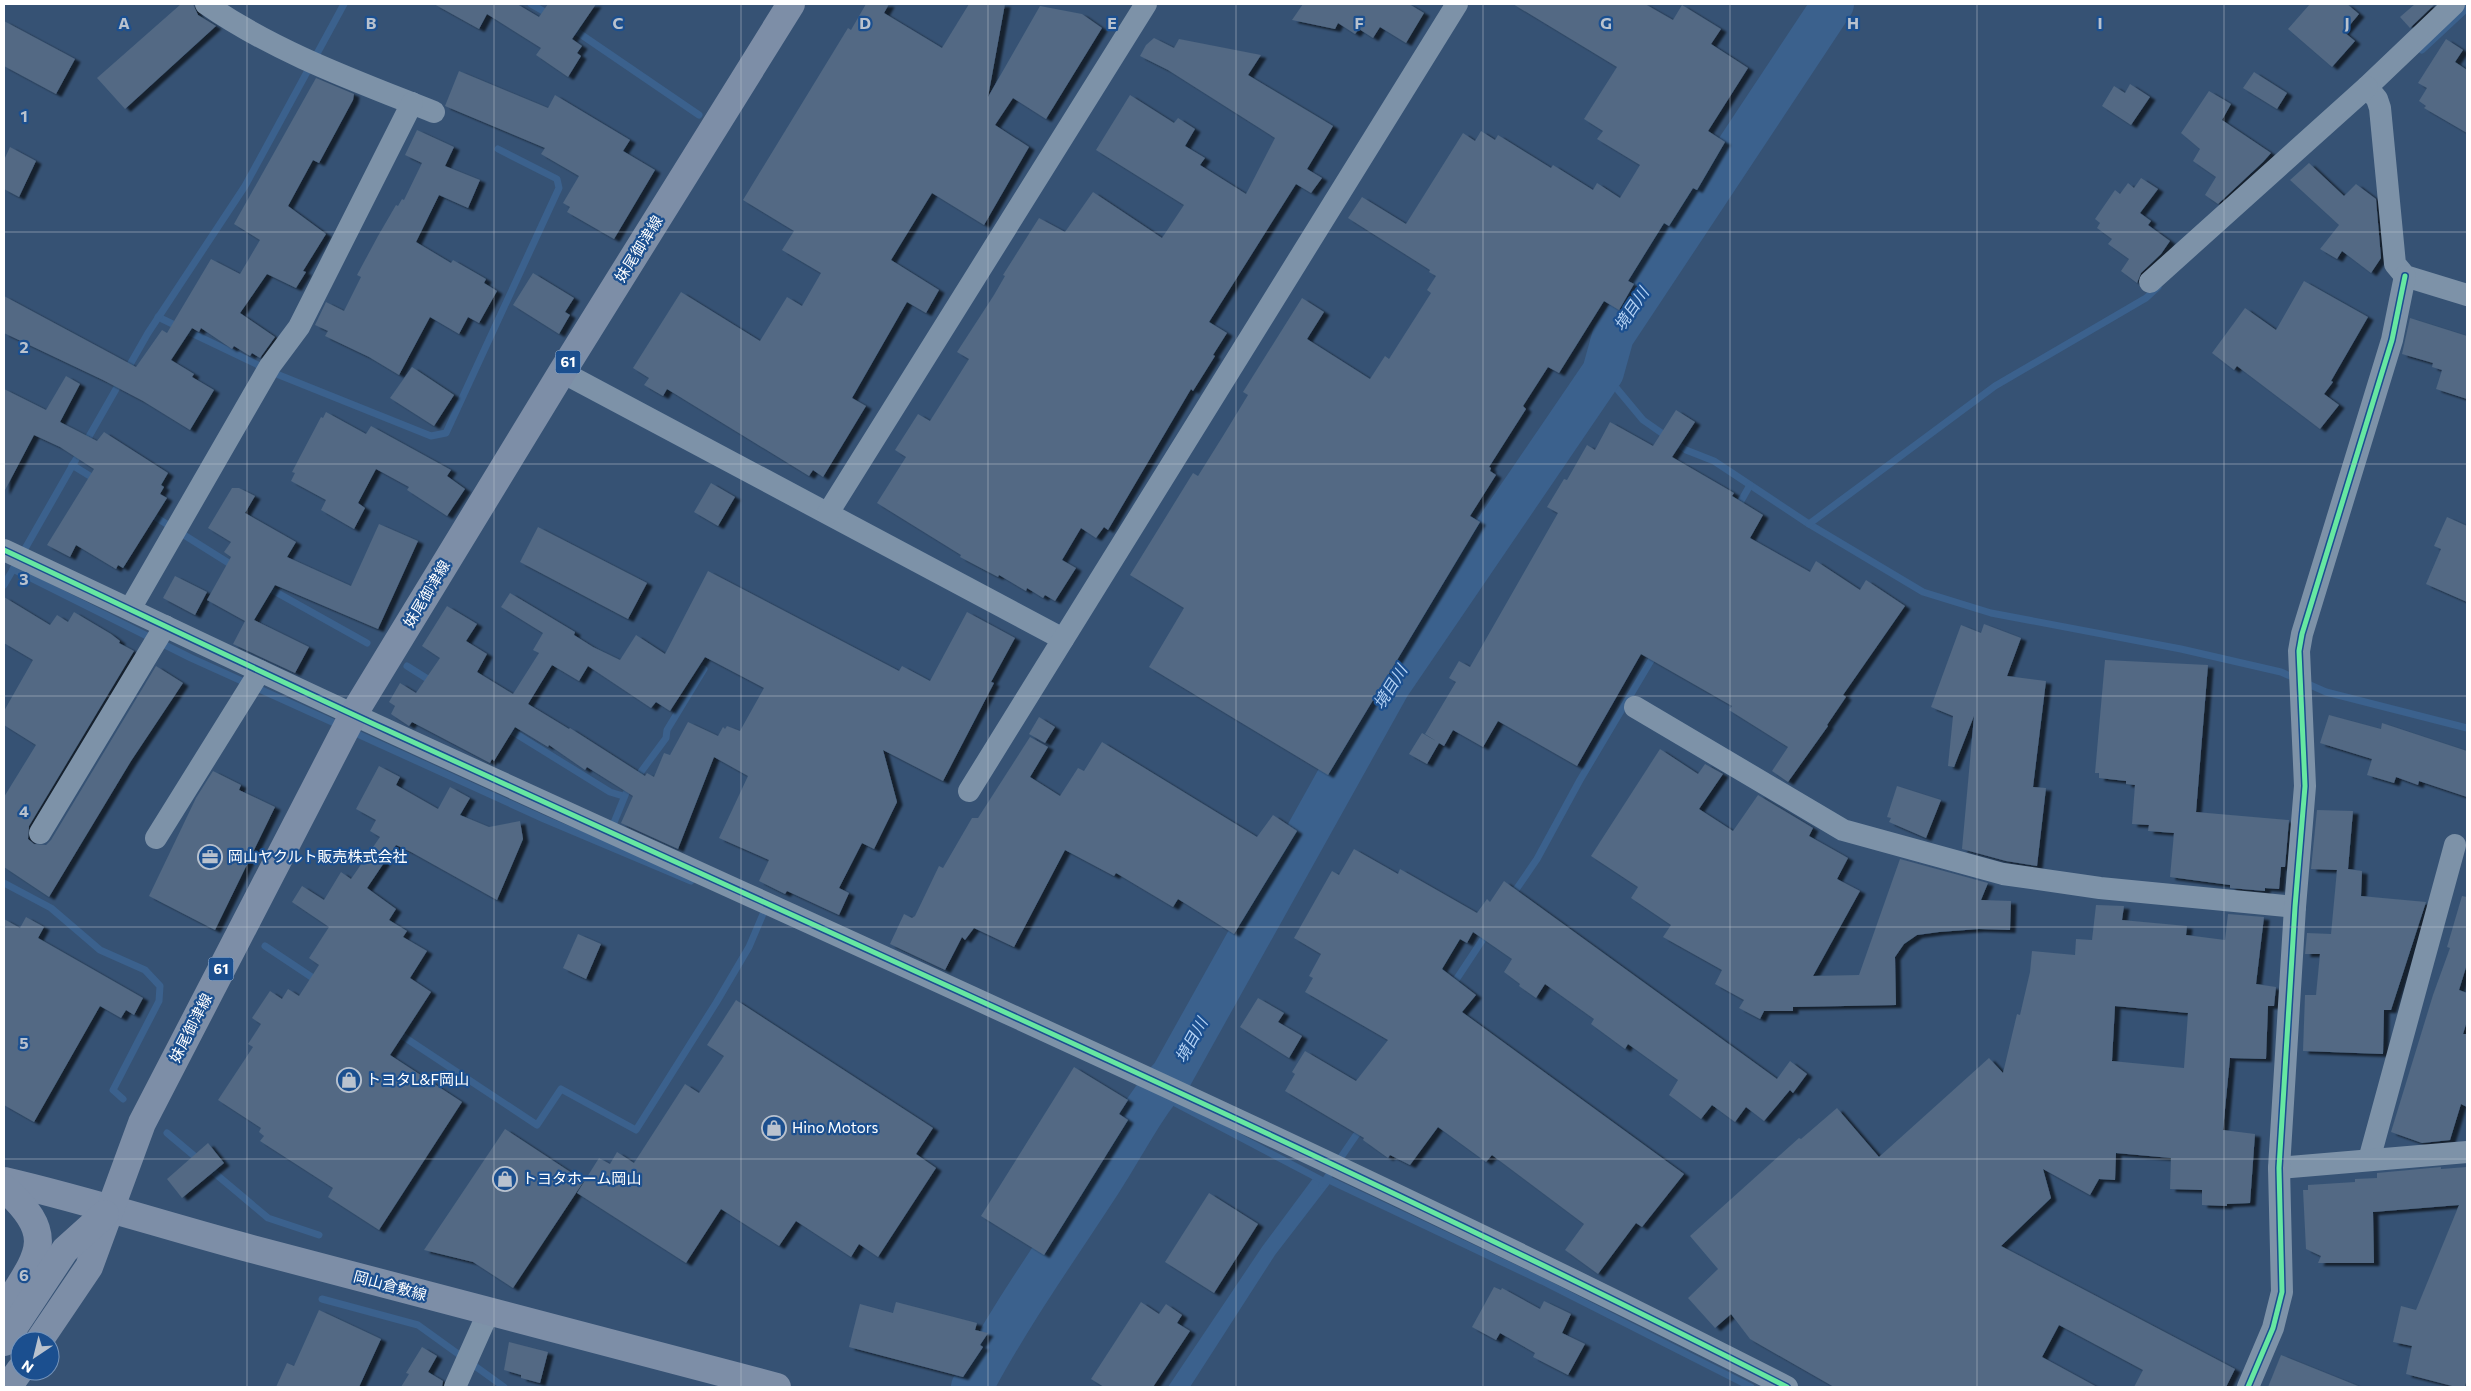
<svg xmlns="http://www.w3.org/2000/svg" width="2471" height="1391" font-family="Commissioner,'Noto Sans JP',sans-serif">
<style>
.water{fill:#3b618d}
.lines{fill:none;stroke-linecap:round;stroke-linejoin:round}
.stream{stroke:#3b618d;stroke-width:7}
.river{stroke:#3b618d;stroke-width:42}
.building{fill:#526984;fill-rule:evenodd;filter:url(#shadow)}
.minor{stroke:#7d92a8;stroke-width:22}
.major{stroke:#7d8ea7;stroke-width:28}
.cycleway-casing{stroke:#1b4f8f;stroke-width:8}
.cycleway{stroke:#66e7a1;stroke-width:5}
.grid{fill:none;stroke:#b9c2ce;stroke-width:1;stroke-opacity:0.55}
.labels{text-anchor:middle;stroke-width:4.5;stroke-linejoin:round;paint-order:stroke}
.shield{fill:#1b4f8f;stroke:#bbcadd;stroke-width:1}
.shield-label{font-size:14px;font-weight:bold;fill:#fff}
.street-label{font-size:15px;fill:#fff;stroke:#1b4f8f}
.poi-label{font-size:15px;fill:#fff;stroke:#1b4f8f;text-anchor:start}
.water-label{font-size:16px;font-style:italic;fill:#b5d3f5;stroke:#1b4f8f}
.grid-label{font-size:16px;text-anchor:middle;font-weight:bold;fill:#b9c2ce;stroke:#1b4f8f;stroke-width:4.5;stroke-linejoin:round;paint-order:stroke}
</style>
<defs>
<filter id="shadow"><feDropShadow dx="5.5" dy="3" stdDeviation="1" flood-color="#0009"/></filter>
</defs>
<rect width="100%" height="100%" fill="#365274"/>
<polygon class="water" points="1314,1177 1324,1182 1327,1179 1332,1181 1275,1255 1190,1387 1168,1387 1262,1247"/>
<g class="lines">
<g class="stream">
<polyline points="531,4 550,15"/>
<polyline points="570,27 699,115"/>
<polyline points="2422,50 2467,8"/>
<polyline points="158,317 279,375 431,436 446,433 559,188 557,179 498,149"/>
<polyline points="1603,372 1643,420 1686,450 1714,461 1809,524 1923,592 1991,613 2181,649 2281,672 2326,692 2467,728"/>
<polyline points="72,465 98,481"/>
<polyline points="1737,508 1750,485"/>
<polyline points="149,513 235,567"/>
<polyline points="1809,524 1995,386 2146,298 2158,287"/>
<polyline points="22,554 148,333 245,186 344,4"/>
<polyline points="13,569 191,658 341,726"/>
<polyline points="4,585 15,566"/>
<polyline points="265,586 367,643"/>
<polyline points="407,666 434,683"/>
<polyline points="505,727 610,792 623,796"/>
<polyline points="351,731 544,819 691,881"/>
<polyline points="635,780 666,738 667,730 704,669"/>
<polyline points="613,825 626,793"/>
<polyline points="4,883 51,908 100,950 145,970 160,986 159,1001 113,1090 123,1099"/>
<polyline points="1511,897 1537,859 1580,780 1656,652"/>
<polyline points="265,946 319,982"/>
<polyline points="1452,986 1487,933"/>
<polyline points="395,1031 537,1125 561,1089 636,1130 716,1003 749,947 763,914"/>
<polyline points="1175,1103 1325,1182"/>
<polyline points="167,1133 268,1218 319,1235"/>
<polyline points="1327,1179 1542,1281 1751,1387"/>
<polyline points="1322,1185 1361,1128"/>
<polyline points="322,1299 418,1325 504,1387"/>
</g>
<path class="river" d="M972,1387C1010,1315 1058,1248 1102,1180C1125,1145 1143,1106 1172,1075L1389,686L1603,372L1613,336L1833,4"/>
</g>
<g class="building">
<polygon points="181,4 193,4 198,15 216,26 125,109 97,78"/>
<polygon points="434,4 517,4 539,17 548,4 596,4 572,39 582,46 577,53 581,56 568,77 536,55 541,48 487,14 479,29"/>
<polygon points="866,4 889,4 884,13 942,48 969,4 1005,4 988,97 1040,6 1082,14 1102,28 1046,119 1013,98 995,125 1029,147 984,225 932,193 891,260 939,290 926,313 907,302 852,398 866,406 823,477 813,470 809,476 667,389 663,396 644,385 649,378 633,368 681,292 760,341 787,297 802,306 821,273 782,250 794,231 743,200 848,28 851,30"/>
<polygon points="1303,4 1409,4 1424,13 1406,43 1380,27 1373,38 1359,29 1355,34 1338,23 1335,29 1292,20"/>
<polygon points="1513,4 1645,4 1673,20 1682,5 1721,29 1711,44 1748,68 1708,131 1725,142 1697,190 1693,188 1669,226 1664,223 1628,281 1634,284 1619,310 1604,301 1559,373 1548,367 1523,406 1526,409 1489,467 1491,468 1490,471 1496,475 1470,516 1480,522 1328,775 1149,667 1184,608 1130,575 1193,473 1198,476 1223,436 1248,395 1243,392 1302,298 1324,312 1307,339 1370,379 1385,356 1389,359 1431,293 1427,290 1436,276 1429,272 1430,270 1348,218 1362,197 1406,224 1463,133 1475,141 1481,131 1495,140 1498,135 1551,168 1553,165 1593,190 1597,183 1620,198 1640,165 1597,139 1603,131 1584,119 1617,67"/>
<polygon points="2310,4 2347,4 2359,14 2344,32 2355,41 2332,67 2288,29"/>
<polygon points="2415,4 2435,4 2410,28 2400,17"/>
<polygon points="4,21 75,59 56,94 4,66"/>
<polygon points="1154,38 1174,48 1179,39 1261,55 1248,75 1333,126 1307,169 1322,178 1311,193 1296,184 1209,322 1227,333 1213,355 1215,356 1193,391 1191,389 1108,530 1104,527 1096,538 1081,528 1062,560 1076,568 1055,601 1045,595 1043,598 1027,588 1026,591 999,575 998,577 960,557 961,555 877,503 906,457 895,450 918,414 930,421 969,359 957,352 994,295 1005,276 1003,275 1039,218 1065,232 1093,192 1162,238 1184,205 1096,150 1130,95 1174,123 1178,118 1195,129 1185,146 1205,158 1200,165 1246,194 1275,138 1168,70 1140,56 1146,45"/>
<polygon points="2446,39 2463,50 2455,62 2467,70 2467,133 2424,108 2426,106 2419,101 2427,88 2418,83"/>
<polygon points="459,71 548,108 555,95 630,140 623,151 655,170 614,239 567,212 570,207 563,203 579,176 541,154 545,148 445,106"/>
<polygon points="2254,72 2287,93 2277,109 2243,88"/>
<polygon points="316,78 354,94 353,100 319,163 313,160 288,206 326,234 303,271 306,272 296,288 267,274 240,313 275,337 260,358 252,353 250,356 234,346 232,349 201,328 199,332 192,328 171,360 194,374 192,377 214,390 190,430 143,401 103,380 4,333 4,296 136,367 162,330 167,333 211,259 240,274 260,240 234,224"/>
<polygon points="2130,84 2150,97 2131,125 2102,106 2114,86 2125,93"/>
<polygon points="2209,91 2231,104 2222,120 2271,153 2263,162 2218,204 2205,195 2216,177 2193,161 2200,149 2181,133"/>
<polygon points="417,130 454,147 445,166 480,180 468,208 439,195 416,242 451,263 453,260 486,279 484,283 497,291 479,323 468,317 459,334 430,317 399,375 369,357 325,336 328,331 315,325 326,302 344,311 361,277 357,275 378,236 396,205 398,206 402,199 404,200 422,163 405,155"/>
<polygon points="10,147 36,161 19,197 4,189 4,160"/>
<polygon points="2309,163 2344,196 2356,184 2376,199 2381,258 2371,273 2342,251 2337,259 2320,249 2339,225 2290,180"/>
<polygon points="2141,178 2158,189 2140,213 2151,221 2148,225 2170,241 2161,254 2141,273 2137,283 2121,271 2129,259 2108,244 2112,239 2097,228 2100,223 2095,219 2115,190 2120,194 2128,183 2134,188"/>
<polygon points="533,273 574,298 565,312 570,315 559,334 513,305"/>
<polygon points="2304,281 2368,317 2331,381 2333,382 2324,394 2339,405 2320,429 2237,366 2234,370 2212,353 2245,308 2276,330"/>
<polygon points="2410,318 2467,336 2467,399 2436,389 2442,370 2432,367 2433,363 2402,354"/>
<polygon points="412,367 454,395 434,426 390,398"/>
<polygon points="66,376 80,384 60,422 97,441 104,432 168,473 161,485 164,487 160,494 167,498 123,568 118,565 116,569 76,545 70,557 47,545 94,469 60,447 34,435 4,492 4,389 46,410"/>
<polygon points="1676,410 1695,422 1672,457 1734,493 1732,496 1763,515 1750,538 1810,572 1816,561 1860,590 1866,580 1905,606 1843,695 1846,697 1827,725 1828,726 1788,782 1772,771 1788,747 1729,710 1732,706 1641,654 1577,766 1498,721 1483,747 1453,730 1444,746 1439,743 1427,764 1409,754 1422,733 1436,741 1425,734 1456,682 1449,678 1459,661 1470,667 1558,513 1547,507 1564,479 1567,480 1587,445 1595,450 1610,422 1653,446"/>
<polygon points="326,412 366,434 371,426 451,470 447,476 465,489 447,516 407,490 409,487 376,469 358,503 365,508 354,529 321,510 326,500 291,481 295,473 292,472 321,417 323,418"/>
<polygon points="711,483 735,497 718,526 694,512"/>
<polygon points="232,488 239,488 255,496 245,513 296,542 287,557 351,586 379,524 418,541 378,629 275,585 254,620 309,647 295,673 233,644 245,621 207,600 231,557 224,552 231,542 208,528"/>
<polygon points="2447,517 2467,526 2467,602 2426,584 2441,549 2434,546"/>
<polygon points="538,527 647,583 628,619 520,562"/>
<path d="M708,571L899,671L902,666L930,681L967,612L1015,638L991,682L994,683L943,781L883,750L897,802L874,849L862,843L839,888L849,893L839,915L787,891L785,894L759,881L769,860L719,838L748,776L714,757L678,849L621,823L633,796L587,767L585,770L549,745L548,747L515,727L494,761L492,759L490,763L412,722L409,726L391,714L395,706L389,702L400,683L416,693L440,658L422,646L447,606L477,624L466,641L487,654L477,672L513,694L539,653L533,650L543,633L501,607L510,593L575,632L574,635L593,647L620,660L636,635L665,654ZM705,657L764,688L740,731L727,726L725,729L723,727L718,736L688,722L670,755L664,753L654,777L647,773L645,776L570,728L569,729L528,704L552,665L579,681L588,666L651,708L656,702L670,711Z"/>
<polygon points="175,576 207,592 195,615 163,598"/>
<polygon points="4,597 50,625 57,615 68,622 74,612 111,634 120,641 119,643 134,651 29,826 28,839 34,844 46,845 51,840 156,666 183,683 131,761 49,897 4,867 4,797 36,745 4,725 4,711 33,660 4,643"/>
<polygon points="1984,624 2021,638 2007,676 2046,681 2033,787 2046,788 2037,866 2006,861 1962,849 1974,716 1954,767 1948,766 1953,716 1931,707 1961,625 1981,633"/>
<polygon points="2105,660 2208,665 2196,812 2289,820 2285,867 2281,867 2279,889 2265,888 2265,891 2230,888 2230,885 2170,877 2174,833 2148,831 2149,825 2132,824 2135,785 2126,784 2126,781 2099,778 2099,773 2095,773"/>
<polygon points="2329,715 2381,729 2382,723 2467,751 2467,797 2419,781 2418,785 2396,777 2394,783 2367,775 2372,759 2320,743"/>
<polygon points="1039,717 1055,727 1045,743 1029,734"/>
<polygon points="1030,737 1048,747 1030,777 1060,796 1078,768 1084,771 1102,742 1257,837 1273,815 1297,831 1234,934 1178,899 1173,907 1116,873 1114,876 1065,850 1014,947 974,928 965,940 962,937 945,970 890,944 904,914 912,918 915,916 939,866 943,868 972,818 978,818"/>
<polygon points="1660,749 1698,774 1705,764 1723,774 1699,809 1733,831 1758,795 1813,828 1809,836 1848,858 1837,879 1860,891 1813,976 1859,975 1900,859 1988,883 1981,900 2011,901 2010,930 1979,929 1939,932 1917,935 1904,944 1895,957 1896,1005 1793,1007 1793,1011 1764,1011 1760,1019 1739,1008 1744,1000 1715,984 1722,970 1663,937 1671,925 1631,898 1638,887 1591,856"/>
<polygon points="379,766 400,777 396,785 438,809 450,787 470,798 460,815 489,827 520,821 523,839 497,900 411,852 396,845 367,888 396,909 389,920 407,931 403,937 427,951 410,978 431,992 390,1055 462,1102 379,1230 328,1197 333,1188 260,1141 264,1136 259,1132 261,1128 218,1100 253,1047 248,1044 261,1024 252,1018 270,991 282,999 288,989 299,996 319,965 309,958 329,927 292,902 302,886 324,900 341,872 351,879 380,837 370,831 376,820 356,809"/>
<polygon points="213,771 241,785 239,790 275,807 215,930 149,896 196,798"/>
<polygon points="1897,786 1941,800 1926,838 1889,822 1891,818 1887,817"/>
<polygon points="2317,810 2353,811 2348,869 2362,871 2361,896 2426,902 2391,1010 2384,1010 2383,1054 2303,1051 2305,995 2316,995 2320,954 2305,954 2307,933 2331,934 2337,870 2311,869"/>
<polygon points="1354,849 1398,874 1400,869 1477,913 1487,899 1490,902 1504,881 1777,1079 1790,1061 1807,1074 1793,1093 1790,1090 1764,1121 1746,1107 1735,1122 1712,1105 1701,1119 1669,1095 1678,1080 1628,1044 1625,1049 1591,1024 1594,1019 1545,984 1536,998 1519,986 1520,984 1504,972 1512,959 1473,932 1467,943 1460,939 1442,969 1476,995 1462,1012 1684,1174 1642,1227 1636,1223 1598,1274 1565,1250 1584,1224 1492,1155 1486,1162 1438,1127 1410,1165 1390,1155 1388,1158 1363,1140 1364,1138 1285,1091 1295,1074 1292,1072 1305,1051 1356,1081 1388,1040 1305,992 1313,978 1309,976 1321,954 1294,938 1332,871 1339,875"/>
<polygon points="2462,896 2467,897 2467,964 2459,990 2467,993 2467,1021 2463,1034 2467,1034 2467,1107 2461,1104 2450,1140 2422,1143 2391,1132 2433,995 2450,948 2447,947"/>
<path d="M2096,905L2124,906L2122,920L2187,926L2186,935L2225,940L2228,914L2264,917L2256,984L2276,987L2274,1006H2268L2266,1059L2230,1058L2223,1130L2255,1134L2250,1203L2227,1204V1206L2202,1205V1190L2170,1189L2171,1158L2116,1153L2115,1180L2099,1179L2090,1195L2043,1169L2051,1198L2001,1246L2235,1369L2226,1387H2134L2143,1370L2059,1325L2042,1357L2097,1387H1834L1750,1339L1731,1314L1715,1328L1688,1298L1718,1269L1690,1236L1799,1138L1801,1139L1837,1108L1879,1157L1989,1058L2003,1073L2017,1014L2020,1015L2030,972L2032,951L2075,955L2076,939L2092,940ZM2115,1006L2188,1013L2184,1068L2112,1061Z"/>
<polygon points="26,917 44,927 38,938 143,998 134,1015 126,1010 121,1018 100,1006 34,1122 4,1105 4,919 20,928"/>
<polygon points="578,934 601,944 586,979 563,968"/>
<polygon points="1258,998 1284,1013 1278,1022 1302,1036 1289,1058 1240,1027"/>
<polygon points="736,1000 933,1128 916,1154 936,1168 878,1257 859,1244 851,1257 796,1221 779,1246 721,1209 686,1263 577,1193 599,1158 610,1164 617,1152 634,1163 685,1084 699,1093 724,1056 707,1045"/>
<polygon points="1074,1067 1128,1100 1119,1114 1128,1120 1044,1255 981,1216"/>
<polygon points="505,1129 584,1181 513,1288 473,1262 424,1250"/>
<polygon points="208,1143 224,1163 182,1198 167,1179"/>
<polygon points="2441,1167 2441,1169 2467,1167 2467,1378 2465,1387 2456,1387 2406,1374 2412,1346 2393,1342 2401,1306 2416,1310 2459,1205 2373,1212 2374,1263 2318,1263 2321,1256 2306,1249 2303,1190 2308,1190 2308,1185 2355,1182 2355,1179 2377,1178 2377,1173"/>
<polygon points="1209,1193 1258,1224 1214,1293 1165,1262"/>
<polygon points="1494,1287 1501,1290 1502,1288 1540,1309 1544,1301 1571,1314 1562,1333 1585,1344 1568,1375 1533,1357 1535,1353 1500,1333 1496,1340 1472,1327"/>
<polygon points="896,1302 977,1323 975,1330 988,1333 980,1345 983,1347 963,1377 849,1347 860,1304 893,1313"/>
<polygon points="1141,1302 1159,1314 1166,1304 1182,1315 1177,1323 1190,1331 1153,1387 1104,1387 1091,1379"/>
<polygon points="319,1310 381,1339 359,1387 276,1387 287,1363 294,1366"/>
<polygon points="509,1342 548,1352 540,1383 521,1378 521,1375 504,1370"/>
<polygon points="422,1347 437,1356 428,1372 443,1381 442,1387 401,1387 409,1374 406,1373"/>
<polygon points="2281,1355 2358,1386 2358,1387 2268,1387"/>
</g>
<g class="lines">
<g class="minor">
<path d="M206,4C275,52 356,81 434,112"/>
<polyline points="2454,4 2367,87 2377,99 2380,108 2395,264 2405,276 2467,295"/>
<polyline points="2150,282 2367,87"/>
<polyline points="562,372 1063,639"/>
<polyline points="828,513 1146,4"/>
<path d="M4,550C132,610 260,672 389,731C856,946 1329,1153 1787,1387"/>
<polyline points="130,609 270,366 299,327 412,103"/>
<polyline points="1635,707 1843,830 2003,874 2100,888 2295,907"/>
<polyline points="969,791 1457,4"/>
<polyline points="40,833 165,626"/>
<polyline points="156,838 260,671"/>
<polyline points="2369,1160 2455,845"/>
<polyline points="2279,1168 2467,1152"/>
<polyline points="455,1387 488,1313"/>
<polyline points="2248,1387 2273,1328 2282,1292 2279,1168 2295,907 2305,786 2299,651 2302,634 2392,340 2405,276"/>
</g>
<g class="major">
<path d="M4,1181C87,1200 169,1227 252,1249C426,1296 601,1342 777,1387"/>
<path d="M4,1188C60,1237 37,1257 4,1310"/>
<polyline points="39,1341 89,1267 142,1123 353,715 562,372 791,4"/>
<polyline points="4,1342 65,1250 105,1214"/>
<polyline points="8,1387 20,1370"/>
</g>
<defs>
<g id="cycleway">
<path d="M4,550C132,610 260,672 389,731C856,946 1329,1153 1787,1387"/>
<polyline points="2248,1387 2273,1328 2282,1292 2279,1168 2295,907 2305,786 2299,651 2302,634 2392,340 2405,276"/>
</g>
</defs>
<use href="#cycleway" class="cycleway-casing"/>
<use href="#cycleway" class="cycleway"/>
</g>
<path class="grid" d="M247,4V1387M494,4V1387M741,4V1387M988,4V1387M1236,4V1387M1483,4V1387M1730,4V1387M1977,4V1387M2224,4V1387M4,232H2467M4,464H2467M4,696H2467M4,927H2467M4,1159H2467"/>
<defs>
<symbol id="office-ring" viewBox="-11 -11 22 22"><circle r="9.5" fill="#1b4f8f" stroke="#b9c2ce" stroke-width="1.5"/><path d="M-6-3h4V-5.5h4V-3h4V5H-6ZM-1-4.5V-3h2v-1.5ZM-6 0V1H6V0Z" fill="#b9c2ce"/></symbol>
<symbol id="shop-ring" viewBox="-11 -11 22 22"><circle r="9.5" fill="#1b4f8f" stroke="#b9c2ce" stroke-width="1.5"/><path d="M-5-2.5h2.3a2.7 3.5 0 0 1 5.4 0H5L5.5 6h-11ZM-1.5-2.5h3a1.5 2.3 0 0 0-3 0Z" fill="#b9c2ce"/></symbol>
</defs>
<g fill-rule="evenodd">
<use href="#office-ring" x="196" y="843" width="28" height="28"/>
<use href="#shop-ring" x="335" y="1066" width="28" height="28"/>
<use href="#shop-ring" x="760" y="1114" width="28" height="28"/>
<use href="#shop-ring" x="491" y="1165" width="28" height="28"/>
</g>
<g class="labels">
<g class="shield">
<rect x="555.5" y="350.5" width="25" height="23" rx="4"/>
<rect x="208.5" y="957.5" width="25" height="23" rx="4"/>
</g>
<g class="shield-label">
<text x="568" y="367">61</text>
<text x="221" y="974">61</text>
</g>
<g class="street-label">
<text transform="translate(639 249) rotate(-58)" y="5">妹尾御津線</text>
<text transform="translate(427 594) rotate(-59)" y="5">妹尾御津線</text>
<text transform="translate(191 1028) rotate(-63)" y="5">妹尾御津線</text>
<text transform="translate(390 1286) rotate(15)" y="5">岡山倉敷線</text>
</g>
<g class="poi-label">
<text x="228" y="862">岡山ヤクルト販売株式会社</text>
<text x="366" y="1085">トヨタL&amp;F岡山</text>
<text x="792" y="1133">Hino Motors</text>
<text x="522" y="1184">トヨタホーム岡山</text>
</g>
<g class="water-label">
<text transform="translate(1631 309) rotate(-56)" y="6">境目川</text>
<text transform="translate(1390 687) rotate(-58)" y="6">境目川</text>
<text transform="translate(1191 1040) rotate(-61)" y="6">境目川</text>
</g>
</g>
<g class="grid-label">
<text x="124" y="29">A</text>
<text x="371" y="29">B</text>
<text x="618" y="29">C</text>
<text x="865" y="29">D</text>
<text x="1112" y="29">E</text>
<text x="1359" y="29">F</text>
<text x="1606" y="29">G</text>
<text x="1853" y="29">H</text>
<text x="2100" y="29">I</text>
<text x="2347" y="29">J</text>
<text x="24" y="122">1</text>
<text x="24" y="353">2</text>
<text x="24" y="585">3</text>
<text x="24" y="817">4</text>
<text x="24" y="1049">5</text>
<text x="24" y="1281">6</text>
</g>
<rect width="2471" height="1391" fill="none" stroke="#ffffff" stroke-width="10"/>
<g transform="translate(35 1356) rotate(215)"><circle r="24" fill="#1b4f8f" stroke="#7695bc"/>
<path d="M0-4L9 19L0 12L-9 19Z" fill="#b9c2ce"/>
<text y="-8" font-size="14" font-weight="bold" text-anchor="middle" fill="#ffffff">N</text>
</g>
</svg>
